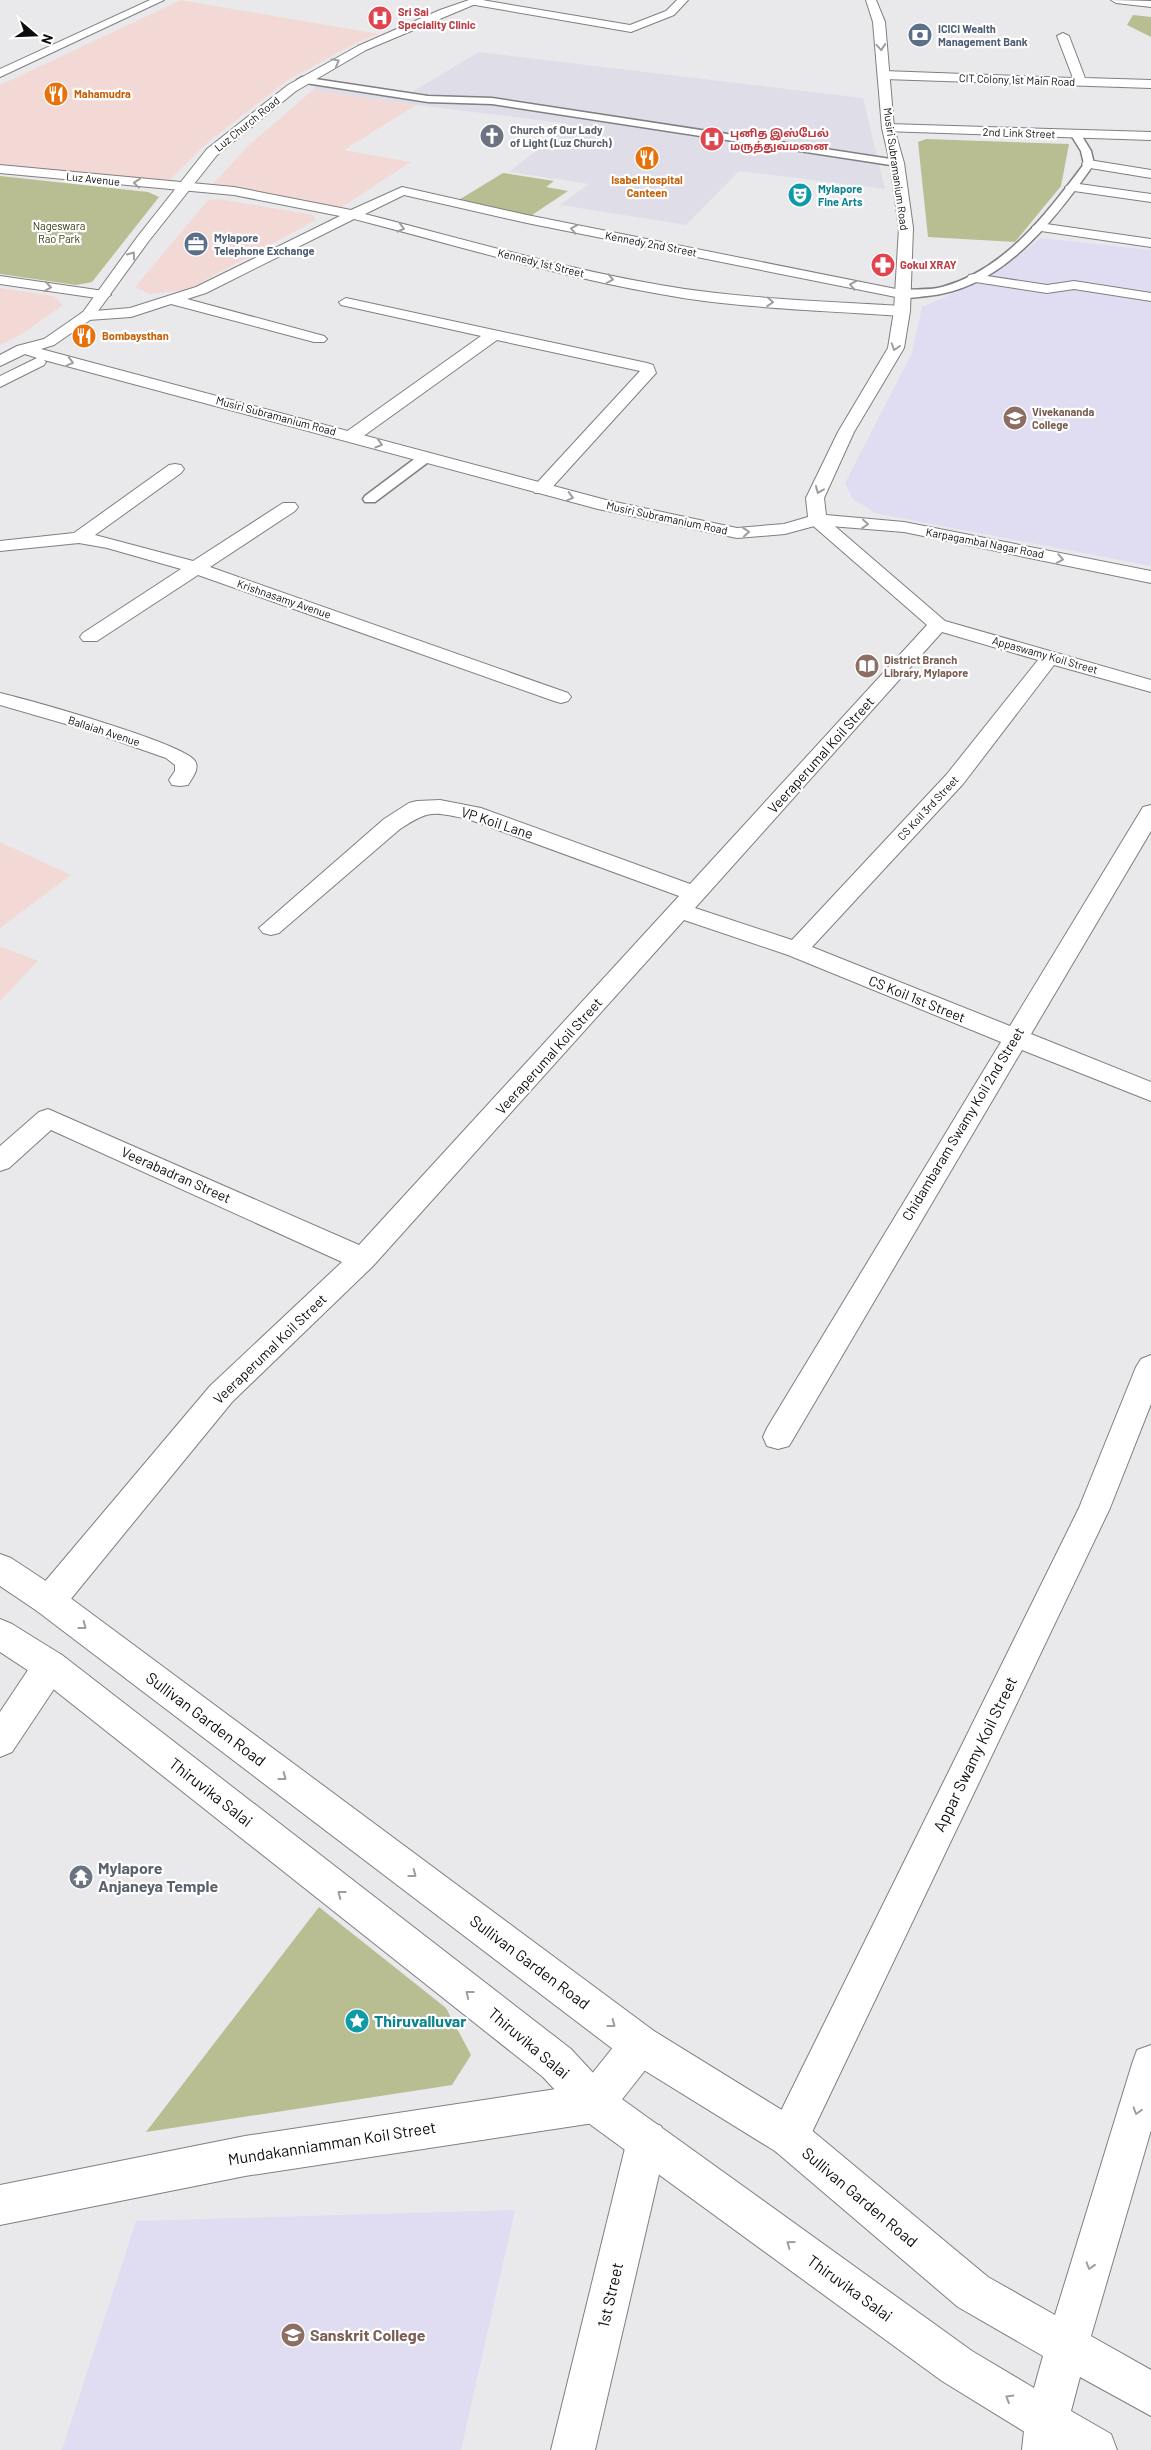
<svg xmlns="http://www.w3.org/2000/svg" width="1151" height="2450" font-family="Barlow,'Noto Sans Tamil',sans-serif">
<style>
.commercial{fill:#f3d9d5}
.built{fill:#dfdee8}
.education{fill:#e0dcf2}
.green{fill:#b8be92}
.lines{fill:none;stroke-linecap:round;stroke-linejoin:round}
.lane-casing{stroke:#7f7f81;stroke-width:3}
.street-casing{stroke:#7f7f81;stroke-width:2}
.secondary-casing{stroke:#7f7f81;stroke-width:2}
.lane{fill:#fff;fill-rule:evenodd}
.street{fill:#fff;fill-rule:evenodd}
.secondary{fill:#fff;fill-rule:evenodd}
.oneway{stroke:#9e9e9e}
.labels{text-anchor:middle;stroke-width:4.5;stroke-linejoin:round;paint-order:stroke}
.far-health-label{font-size:11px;font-weight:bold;fill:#be3a42;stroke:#fff;text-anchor:start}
.far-service-label{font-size:11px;font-weight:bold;fill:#4e5e75;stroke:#fff;text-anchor:start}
.far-street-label{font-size:11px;fill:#0c0c0d;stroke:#fff}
.far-food-label{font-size:11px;font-weight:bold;fill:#c56008;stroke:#fff;text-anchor:start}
.far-worship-label{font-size:11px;font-weight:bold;fill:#5b616d;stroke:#fff;text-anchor:start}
.far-culture-label{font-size:11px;font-weight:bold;fill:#0d838f;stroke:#fff;text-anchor:start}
.far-park-label{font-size:11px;fill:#343809;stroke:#fff}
.far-education-label{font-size:11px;font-weight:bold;fill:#785e54;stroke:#fff;text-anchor:start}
.street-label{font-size:14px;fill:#0c0c0d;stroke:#fff}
.near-street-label{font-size:16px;fill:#0c0c0d;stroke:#fff}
.near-worship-label{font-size:16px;font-weight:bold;fill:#5b616d;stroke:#fff;text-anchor:start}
.near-culture-label{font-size:16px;font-weight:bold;fill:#0d838f;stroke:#fff;text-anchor:start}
.near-education-label{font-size:16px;font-weight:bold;fill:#785e54;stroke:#fff;text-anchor:start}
</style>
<rect width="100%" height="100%" fill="#e9e9ec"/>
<g class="commercial">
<polygon points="181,0 379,34 356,43 288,80 207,143 168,182 0,167 0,85"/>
<polygon points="313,90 416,105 344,150 411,162 342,207 329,210 221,190 213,184 249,145"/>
<polygon points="220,199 313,215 316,220 187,290 150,294 135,287 208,200"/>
<polygon points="0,288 54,296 63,305 22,334 0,345"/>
<polygon points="0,842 71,875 0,928"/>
<polygon points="0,946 38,961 0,1001"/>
</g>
<polygon class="built" points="479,52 863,98 885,189 739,171 686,225 560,205 589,184 509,172 570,124 416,105 313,90 317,83 407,95"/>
<g class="education">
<polygon points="1041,238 1151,250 1151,566 875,513 853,499 845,483 912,353 922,307 975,284 1006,266"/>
<polygon points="515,2210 461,2450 62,2450 136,2221"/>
</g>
<g class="green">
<polygon points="1133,15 1151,17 1151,37 1127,25"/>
<polygon points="926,139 1069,144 1061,186 1015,242 928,237 918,142"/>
<polygon points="503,173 554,181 546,187 568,191 529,217 457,201"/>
<polygon points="0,176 148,192 159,197 92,282 76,285 0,274"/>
<polygon points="319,1907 446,2008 471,2055 452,2085 146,2132"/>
</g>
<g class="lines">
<defs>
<g id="lane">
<polygon points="302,77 428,96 492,98 897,160 902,163 897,166 492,104 428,102 299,82 297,80"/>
<path d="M1076,132L1080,133L1091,151L1094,164C1054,221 1002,289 927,296C918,297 906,299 897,297L895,294L897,291C911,288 927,291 942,287C1005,270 1047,213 1084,164L1081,151L1071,135Z"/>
<polygon points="426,453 431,454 433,457 431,460 375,502 365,502 363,499 365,496 421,454"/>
</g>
<g id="street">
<polygon points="150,0 164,0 0,77 0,69"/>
<polygon points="471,0 482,0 630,25 666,11 677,0 688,0 674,15 631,32 475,5 471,4"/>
<polygon points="1111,0 1151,1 1151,7 1116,3"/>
<polygon points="1063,33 1069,36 1085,78 1151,80 1151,88 884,79 878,75 884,71 1073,78 1057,36"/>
<polygon points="888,124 1151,132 1151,140 884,131 882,128"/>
<polygon points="1089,160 1151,170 1151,178 1084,167 1082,164 1084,161"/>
<path d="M0,165L234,187L351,210L402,187L527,215L901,290L908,294L901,298L527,223L404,195L365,214C463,239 561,268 660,285C740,299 821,301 902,306L910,311L902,316C821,310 740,309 660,294C557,276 455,245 354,219L206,293L187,299L324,336L327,339L324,342H314L171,304L131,317L88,320L83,318L80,315L83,312L130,308L196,287L340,216L234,195L0,173Z"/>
<polygon points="1072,183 1151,194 1151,202 1067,190 1065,187"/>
<polygon points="1039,223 1151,239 1151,247 1034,230 1032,227"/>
<polygon points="974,274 1047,285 1074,281 1151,293 1151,301 1074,289 1047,293 969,281 967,278 969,275"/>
<polygon points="0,276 104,291 111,295 104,299 0,284"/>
<polygon points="346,298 647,363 653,365 656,373 547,493 535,493 532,489 535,485 640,371 497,340 358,440 346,440 344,436 346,432 481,336 341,305 339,302"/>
<polygon points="175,464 181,465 184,469 181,473 95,535 193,561 283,503 295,503 298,507 295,511 210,567 568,693 571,697 568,701 561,703 554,701 198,575 97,641 83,641 80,637 83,633 181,569 107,548 79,543 0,551 0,541 74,533 169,465"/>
<path d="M817,515L823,516L945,621L1151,680V692L1054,665L963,784L812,947L1010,1026L1140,812L1143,807L1151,805V831L1031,1034L1151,1082V1101L1022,1050L789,1446L778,1449L767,1446L763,1437L767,1428L1001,1042L788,955L684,920L373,1266L232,1402L61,1611L49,1615L37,1611L33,1601L37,1591L210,1386L342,1262L51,1130L9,1168L0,1171V1146L39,1112L48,1109L359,1245L679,896L468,819C433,812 430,809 400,829L279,933L271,935L263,933L259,928L384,819L409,803L417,801L440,800L481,808L690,884L927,625L811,524L808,520L811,516ZM942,632L1038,660L947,774L792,940L695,908Z"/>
<path d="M0,693C29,700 184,743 195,761C200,769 192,778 188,785L180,786L172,785L169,780L175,771V765L166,758L83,729L0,705Z"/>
<polygon points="1151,1355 1151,1404 1110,1508 803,2151 789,2157 775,2151 769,2137 775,2123 1079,1508 1136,1367 1141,1359"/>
<polygon points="50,1651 62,1655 67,1666 62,1677 12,1752 0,1757 0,1712 38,1655"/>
<polygon points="640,2026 654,2031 659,2045 654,2059 608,2117 594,2123 245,2176 0,2225 0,2185 245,2136 583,2085 626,2031"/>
<polygon points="647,2120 661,2126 667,2140 595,2450 551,2450 627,2140 633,2126"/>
<polygon points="1047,2399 1062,2406 1069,2421 1066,2450 1022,2450 1025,2421 1032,2406"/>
</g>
<g id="secondary">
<polygon points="469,0 485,0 366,50 296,91 217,155 148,242 93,318 54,345 41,349 606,500 737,528 784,524 808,517 806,498 838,432 888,348 894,311 899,228 890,163 882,128 873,22 866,0 876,0 885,22 894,128 904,163 913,228 910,311 904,348 854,432 824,498 826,515 904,522 1151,571 1151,583 904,532 818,525 785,534 737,538 598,509 44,360 46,362 44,365 0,387 0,376 37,358 25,354 0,366 0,355 17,346 44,339 83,312 138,236 207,149 288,85 358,46 440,10"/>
<polygon points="0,1554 11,1558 61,1591 654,2031 803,2123 988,2277 1055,2315 1132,2064 1137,2050 1151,2045 1151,2130 1091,2336 1151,2370 1151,2416 1080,2377 1071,2411 1111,2434 1117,2450 1054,2450 942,2381 580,2117 543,2077 38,1677 0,1652 0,1619 12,1624 62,1655 571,2049 608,2089 972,2351 1034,2388 1043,2356 958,2307 775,2151 626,2059 37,1611 0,1586"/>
</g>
</defs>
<use href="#lane" class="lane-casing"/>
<use href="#street" class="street-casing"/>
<use href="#secondary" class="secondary-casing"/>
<use href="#lane" class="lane"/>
<use href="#street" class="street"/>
<use href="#secondary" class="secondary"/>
</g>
<defs><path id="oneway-chevron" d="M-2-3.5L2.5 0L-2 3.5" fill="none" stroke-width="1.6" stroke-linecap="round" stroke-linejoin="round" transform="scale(1.25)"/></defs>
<g class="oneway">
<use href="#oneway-chevron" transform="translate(881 47) rotate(85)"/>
<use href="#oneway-chevron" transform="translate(336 62) rotate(-29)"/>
<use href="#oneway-chevron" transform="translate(137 183) rotate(-174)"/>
<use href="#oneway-chevron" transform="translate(401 228) rotate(14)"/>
<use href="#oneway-chevron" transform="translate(574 229) rotate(-169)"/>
<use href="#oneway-chevron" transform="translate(132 255) rotate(-55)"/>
<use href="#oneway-chevron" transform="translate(610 279) rotate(11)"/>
<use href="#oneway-chevron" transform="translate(853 285) rotate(-169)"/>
<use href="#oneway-chevron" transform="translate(48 287) rotate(9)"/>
<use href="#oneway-chevron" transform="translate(770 302) rotate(4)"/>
<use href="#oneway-chevron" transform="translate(895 347) rotate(108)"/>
<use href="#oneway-chevron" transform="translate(70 362) rotate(15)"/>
<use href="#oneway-chevron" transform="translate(379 444) rotate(16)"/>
<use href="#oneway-chevron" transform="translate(819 490) rotate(113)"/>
<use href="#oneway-chevron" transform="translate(570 497) rotate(15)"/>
<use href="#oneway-chevron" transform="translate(865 524) rotate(5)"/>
<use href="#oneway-chevron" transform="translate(746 532) rotate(-5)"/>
<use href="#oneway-chevron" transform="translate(1060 559) rotate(11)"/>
<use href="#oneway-chevron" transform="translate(83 1626) rotate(37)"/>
<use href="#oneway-chevron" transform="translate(283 1777) rotate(37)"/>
<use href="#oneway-chevron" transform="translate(413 1874) rotate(37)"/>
<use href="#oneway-chevron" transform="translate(341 1894) rotate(-142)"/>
<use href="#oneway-chevron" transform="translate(469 1994) rotate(-142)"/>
<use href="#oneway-chevron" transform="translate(612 2024) rotate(37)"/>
<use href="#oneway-chevron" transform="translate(1137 2111) rotate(107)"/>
<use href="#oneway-chevron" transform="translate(790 2244) rotate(-144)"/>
<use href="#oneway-chevron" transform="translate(1090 2266) rotate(107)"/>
<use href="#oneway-chevron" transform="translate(1009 2398) rotate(-149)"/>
</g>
<defs>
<symbol id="hospital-disc" viewBox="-11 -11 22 22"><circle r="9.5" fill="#e0444e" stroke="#fff"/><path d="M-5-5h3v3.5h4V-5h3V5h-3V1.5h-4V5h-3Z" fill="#fff"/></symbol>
<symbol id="bank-disc" viewBox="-11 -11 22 22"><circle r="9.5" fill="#5c6f8a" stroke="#fff"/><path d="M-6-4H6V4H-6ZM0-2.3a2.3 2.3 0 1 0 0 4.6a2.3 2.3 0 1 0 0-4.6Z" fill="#fff"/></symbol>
<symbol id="restaurant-disc" viewBox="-11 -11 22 22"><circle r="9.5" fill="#e8710a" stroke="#fff"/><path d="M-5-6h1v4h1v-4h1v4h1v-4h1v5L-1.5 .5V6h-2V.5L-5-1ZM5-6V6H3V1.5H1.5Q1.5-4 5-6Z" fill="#fff"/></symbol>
<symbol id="church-disc" viewBox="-11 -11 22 22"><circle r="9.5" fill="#6b7280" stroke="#fff"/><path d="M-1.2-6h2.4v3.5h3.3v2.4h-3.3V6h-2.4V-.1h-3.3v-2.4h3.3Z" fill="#fff"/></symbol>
<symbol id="theatre-disc" viewBox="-11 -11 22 22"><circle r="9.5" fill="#0f9aa8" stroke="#fff"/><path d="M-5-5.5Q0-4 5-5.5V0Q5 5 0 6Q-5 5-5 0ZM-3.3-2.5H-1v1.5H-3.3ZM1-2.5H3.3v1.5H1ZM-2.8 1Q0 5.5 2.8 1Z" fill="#fff"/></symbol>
<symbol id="office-disc" viewBox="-11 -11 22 22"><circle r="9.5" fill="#5c6f8a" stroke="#fff"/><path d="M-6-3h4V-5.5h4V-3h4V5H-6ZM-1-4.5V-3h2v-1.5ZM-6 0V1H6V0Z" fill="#fff"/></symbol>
<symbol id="pharmacy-disc" viewBox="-11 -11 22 22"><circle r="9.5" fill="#e0444e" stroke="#fff"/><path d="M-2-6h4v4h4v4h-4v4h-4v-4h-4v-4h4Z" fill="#fff"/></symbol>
<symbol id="university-disc" viewBox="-11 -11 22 22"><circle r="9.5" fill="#8d6e63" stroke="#fff"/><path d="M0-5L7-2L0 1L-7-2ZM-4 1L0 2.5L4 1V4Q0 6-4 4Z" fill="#fff"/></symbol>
<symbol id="library-disc" viewBox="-11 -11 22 22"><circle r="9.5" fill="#8d6e63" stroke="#fff"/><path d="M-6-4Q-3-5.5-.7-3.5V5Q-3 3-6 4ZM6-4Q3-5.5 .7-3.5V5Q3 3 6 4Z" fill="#fff"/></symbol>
<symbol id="temple-disc" viewBox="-11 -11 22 22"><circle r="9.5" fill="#6b7280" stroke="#fff"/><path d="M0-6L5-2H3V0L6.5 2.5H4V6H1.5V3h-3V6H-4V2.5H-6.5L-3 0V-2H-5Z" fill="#fff"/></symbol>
<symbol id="sight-disc" viewBox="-11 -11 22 22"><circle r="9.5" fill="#0f9aa8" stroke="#fff"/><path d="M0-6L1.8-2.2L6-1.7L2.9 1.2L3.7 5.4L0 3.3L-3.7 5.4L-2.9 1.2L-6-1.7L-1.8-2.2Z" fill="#fff"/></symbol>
</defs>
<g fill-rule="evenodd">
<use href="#hospital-disc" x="366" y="4" width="28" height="28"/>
<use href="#bank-disc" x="906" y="21" width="28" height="28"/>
<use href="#restaurant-disc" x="42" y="80" width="28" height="28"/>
<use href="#church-disc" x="478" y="122" width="28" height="28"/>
<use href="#hospital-disc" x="698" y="125" width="28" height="28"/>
<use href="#restaurant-disc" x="633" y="144" width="28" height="28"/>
<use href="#theatre-disc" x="786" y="181" width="28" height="28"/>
<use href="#office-disc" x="182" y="230" width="28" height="28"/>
<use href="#pharmacy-disc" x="869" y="251" width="28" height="28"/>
<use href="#restaurant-disc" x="70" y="322" width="28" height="28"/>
<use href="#university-disc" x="1001" y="404" width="28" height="28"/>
<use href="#library-disc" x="853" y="652" width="28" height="28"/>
<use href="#temple-disc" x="67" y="1863" width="28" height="28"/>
<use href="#sight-disc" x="343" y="2007" width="28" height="28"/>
<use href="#university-disc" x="279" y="2321" width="28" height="28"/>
</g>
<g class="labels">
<g class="far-health-label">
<text x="398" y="16">Sri Sai<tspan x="398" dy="13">Speciality Clinic</tspan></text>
<text x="730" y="137">புனித இஸ்பேல்<tspan x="730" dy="13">மருத்துவமனை</tspan></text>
<text x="900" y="269">Gokul XRAY</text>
</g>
<g class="far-service-label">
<text x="938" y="33">ICICI Wealth<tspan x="938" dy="13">Management Bank</tspan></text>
<text x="214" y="242">Mylapore<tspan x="214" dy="13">Telephone Exchange</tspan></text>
</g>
<g class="far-street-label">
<text transform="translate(1017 80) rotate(2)" y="4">CIT Colony 1st Main Road</text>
<text transform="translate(247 124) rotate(-39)" y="4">Luz Church Road</text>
<text transform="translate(1019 133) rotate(2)" y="4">2nd Link Street</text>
<text transform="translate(896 169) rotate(82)" y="4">Musiri Subramanium Road</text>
<text transform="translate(93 179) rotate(6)" y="4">Luz Avenue</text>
<text transform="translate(651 244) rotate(11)" y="4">Kennedy 2nd Street</text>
<text transform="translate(541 263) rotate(14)" y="4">Kennedy 1st Street</text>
<text transform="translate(276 416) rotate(15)" y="4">Musiri Subramanium Road</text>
<text transform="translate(667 518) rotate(12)" y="4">Musiri Subramanium Road</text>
<text transform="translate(985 543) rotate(11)" y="4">Karpagambal Nagar Road</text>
<text transform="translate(284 599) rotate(19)" y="4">Krishnasamy Avenue</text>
<text transform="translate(1045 655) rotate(16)" y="4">Appaswamy Koil Street</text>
<text transform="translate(104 731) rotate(18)" y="4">Ballaiah Avenue</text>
<text transform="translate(928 808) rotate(-47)" y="4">CS Koil 3rd Street</text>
</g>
<g class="far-food-label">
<text x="74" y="98">Mahamudra</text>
<text x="647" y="184" text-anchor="middle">Isabel Hospital<tspan x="647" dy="13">Canteen</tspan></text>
<text x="102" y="340">Bombaysthan</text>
</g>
<g class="far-worship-label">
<text x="510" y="134">Church of Our Lady<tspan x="510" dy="13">of Light (Luz Church)</tspan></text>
</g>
<g class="far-culture-label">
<text x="818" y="193">Mylapore<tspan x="818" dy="13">Fine Arts</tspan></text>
</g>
<g class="far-park-label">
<text x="59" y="230">Nageswara<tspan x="59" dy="13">Rao Park</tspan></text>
</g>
<g class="far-education-label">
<text x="1032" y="416">Vivekananda<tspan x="1032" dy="13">College</tspan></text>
<text x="884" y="664">District Branch<tspan x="884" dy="13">Library, Mylapore</tspan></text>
</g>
<g class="street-label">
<text transform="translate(821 755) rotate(-48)" y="5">Veeraperumal Koil Street</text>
<text transform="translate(497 823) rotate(18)" y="5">VP Koil Lane</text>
<text transform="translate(917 999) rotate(22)" y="5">CS Koil 1st Street</text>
<text transform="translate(549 1056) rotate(-48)" y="5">Veeraperumal Koil Street</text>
<text transform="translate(963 1124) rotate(-59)" y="5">Chidambaram Swamy Koil 2nd Street</text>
<text transform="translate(176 1175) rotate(24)" y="5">Veerabadran Street</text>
<text transform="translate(270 1349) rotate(-44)" y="5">Veeraperumal Koil Street</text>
</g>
<g class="near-street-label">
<text transform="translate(206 1719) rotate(37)" y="6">Sullivan Garden Road</text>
<text transform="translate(975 1754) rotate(-64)" y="6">Appar Swamy Koil Street</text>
<text transform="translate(211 1792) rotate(38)" y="6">Thiruvika Salai</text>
<text transform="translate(530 1962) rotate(37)" y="6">Sullivan Garden Road</text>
<text transform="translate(529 2043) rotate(40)" y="6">Thiruvika Salai</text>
<text transform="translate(332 2143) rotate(-9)" y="6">Mundakanniamman Koil Street</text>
<text transform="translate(860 2197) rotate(40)" y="6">Sullivan Garden Road</text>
<text transform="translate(850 2288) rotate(36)" y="6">Thiruvika Salai</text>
<text transform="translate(610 2295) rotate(-77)" y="6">1st Street</text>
</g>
<g class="near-worship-label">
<text x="98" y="1874">Mylapore<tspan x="98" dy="18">Anjaneya Temple</tspan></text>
</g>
<g class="near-culture-label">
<text x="374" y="2027">Thiruvalluvar</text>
</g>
<g class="near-education-label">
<text x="310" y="2341">Sanskrit College</text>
</g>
</g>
<g transform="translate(35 35) rotate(109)" stroke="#ffffff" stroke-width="4" paint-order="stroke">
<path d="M0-4L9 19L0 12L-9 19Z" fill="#0c0c0d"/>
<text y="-8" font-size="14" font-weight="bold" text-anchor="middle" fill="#0c0c0d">N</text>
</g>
</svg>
